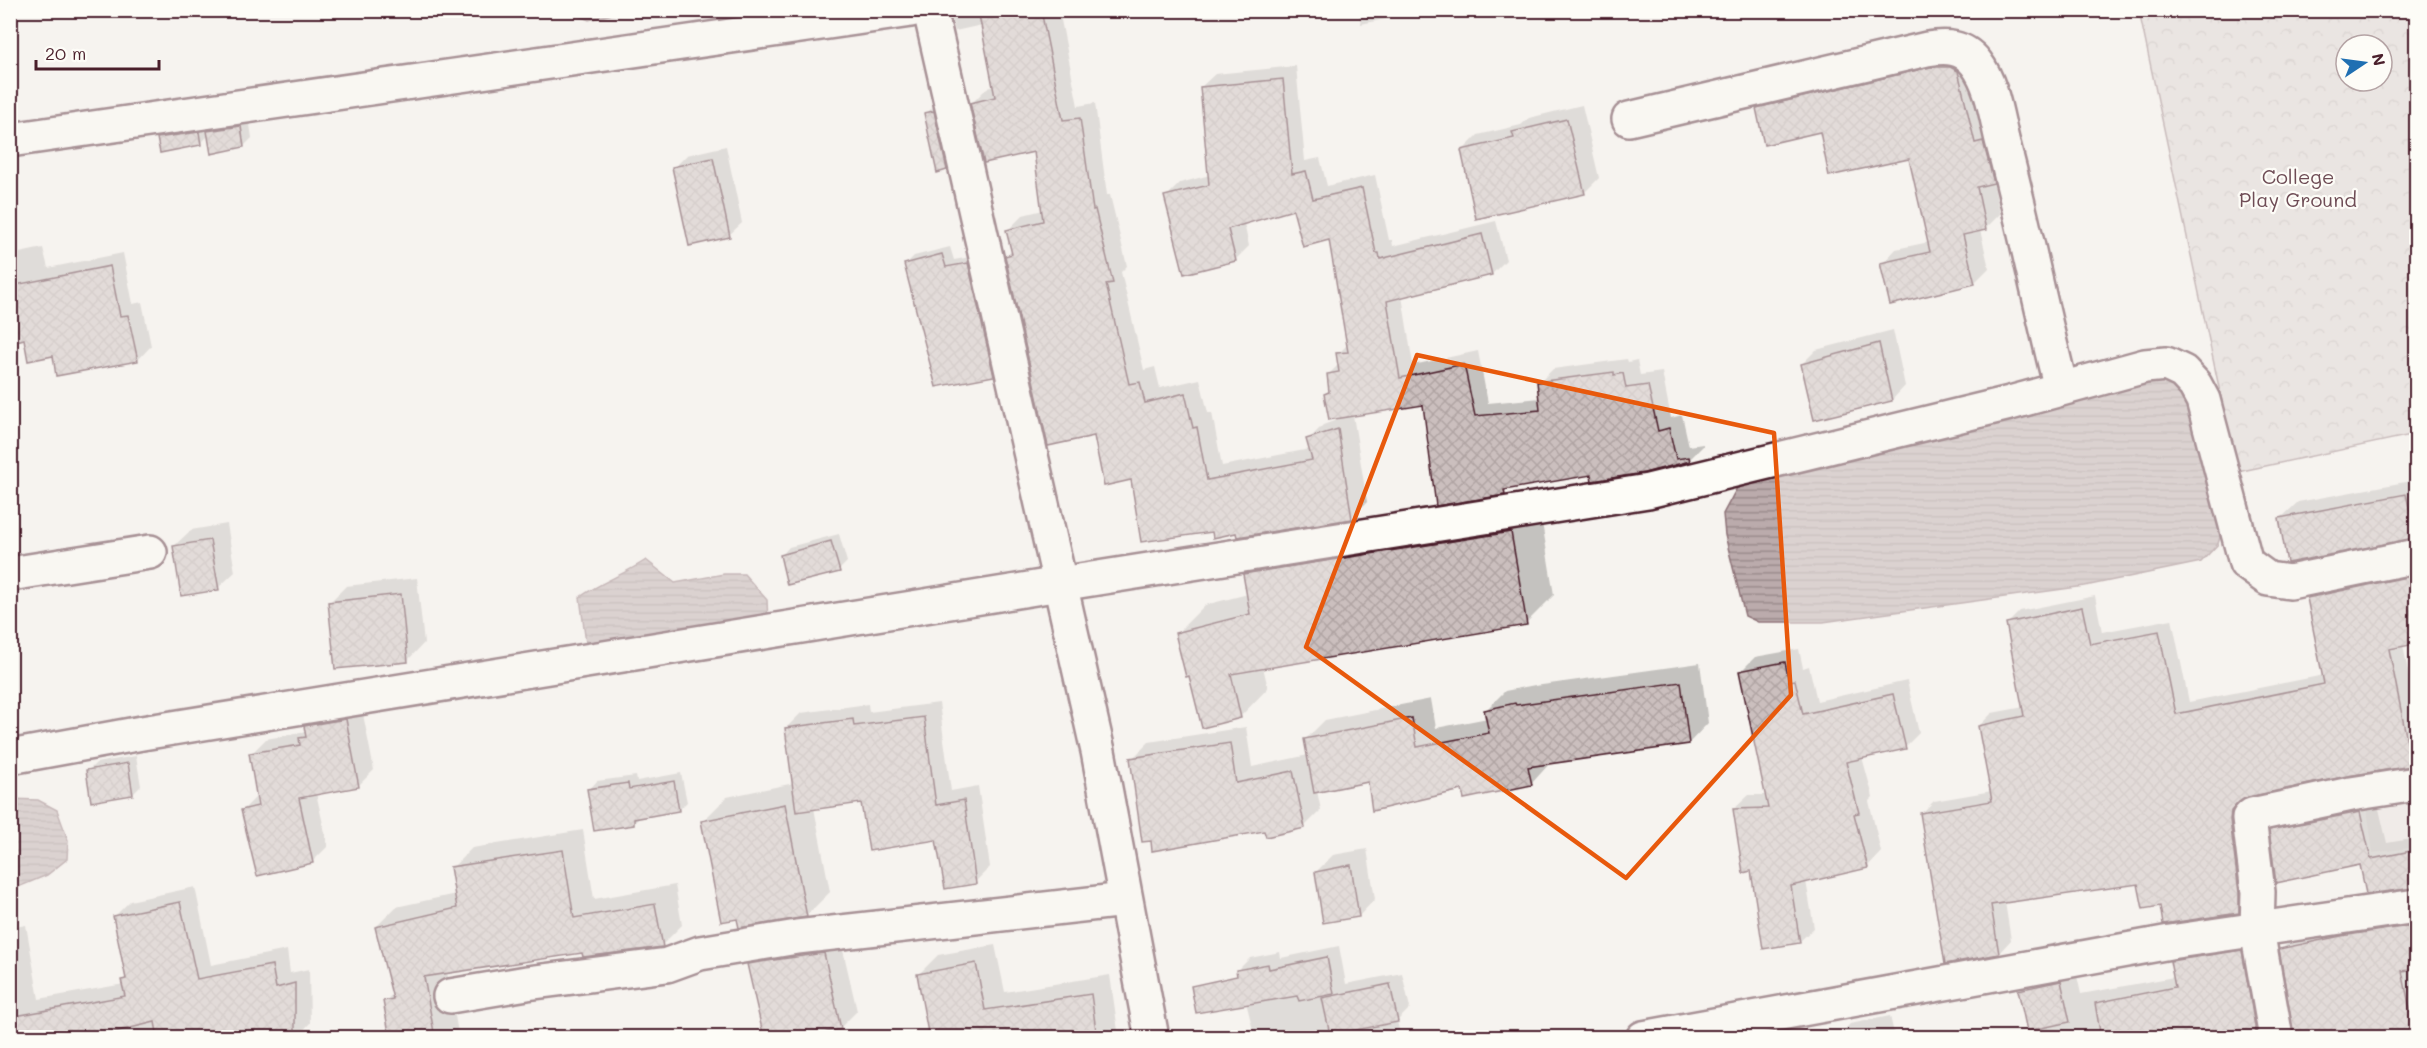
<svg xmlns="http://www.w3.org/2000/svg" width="2427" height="1048" font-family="Mali,sans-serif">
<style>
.built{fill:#e9e3e0}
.park{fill:url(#park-crowns);stroke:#937a7e;stroke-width:1.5;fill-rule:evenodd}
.water{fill:url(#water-rules);stroke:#8e7378;stroke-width:1.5}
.shadow{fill:#0003}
.building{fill:url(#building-cross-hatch);stroke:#4a1f2b;stroke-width:1.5}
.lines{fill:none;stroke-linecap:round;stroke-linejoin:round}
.minor-casing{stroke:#4a1f2b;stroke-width:38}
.minor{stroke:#fdfcf7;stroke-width:33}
.marked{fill:none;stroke:#e8590c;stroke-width:4.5;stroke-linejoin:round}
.labels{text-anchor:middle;stroke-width:4.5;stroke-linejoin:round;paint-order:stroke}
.park-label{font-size:20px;fill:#6e4c55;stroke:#fdfcf7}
</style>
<defs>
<pattern id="park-crowns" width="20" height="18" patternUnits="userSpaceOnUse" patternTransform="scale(1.5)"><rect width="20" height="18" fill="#dcd4d2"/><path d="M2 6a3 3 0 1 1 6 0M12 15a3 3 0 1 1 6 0" fill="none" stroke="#beb6b4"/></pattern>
<pattern id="water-rules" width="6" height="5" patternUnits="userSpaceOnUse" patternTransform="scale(1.5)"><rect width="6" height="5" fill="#bbabac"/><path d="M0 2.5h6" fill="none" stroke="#9a8b8c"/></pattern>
<pattern id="building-cross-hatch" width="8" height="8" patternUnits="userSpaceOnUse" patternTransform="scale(1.5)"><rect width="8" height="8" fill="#cbbfbe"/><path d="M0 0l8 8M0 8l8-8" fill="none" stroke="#b0a4a3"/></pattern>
</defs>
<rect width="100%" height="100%" fill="#f6f3ef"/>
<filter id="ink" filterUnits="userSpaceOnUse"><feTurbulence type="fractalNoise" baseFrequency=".0167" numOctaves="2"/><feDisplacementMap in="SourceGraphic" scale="12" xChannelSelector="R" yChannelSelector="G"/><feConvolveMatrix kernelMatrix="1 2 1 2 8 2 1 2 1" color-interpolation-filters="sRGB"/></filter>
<g filter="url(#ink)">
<polygon class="built" points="2416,786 2416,847 2373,853 2365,794"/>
<path class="park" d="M2139,11H2416V434L2237,472ZM2346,45H2382V81H2346Z"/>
<g class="water">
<polygon points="566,11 624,11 589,20"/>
<polygon points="2153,377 2180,386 2223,525 2218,544 2201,562 2085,586 1823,622 1758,622 1745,616 1725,535 1723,514 1737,488 1867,449"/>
<path d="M646,560L675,583L724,574H744L767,600L768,623L587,651L580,597C601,582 625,574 646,560Z"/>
<polygon points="10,799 38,800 57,810 68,840 67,859 47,875 16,888 11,884"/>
</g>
<g class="shadow">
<polygon points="950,10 1059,10 1078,106 1095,103 1107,195 1110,195 1127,266 1121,272 1144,370 1155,367 1160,388 1200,379 1208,413 1212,413 1222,466 1310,449 1308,440 1323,425 1342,418 1325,394 1330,389 1328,375 1339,364 1338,354 1348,344 1330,239 1295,208 1244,223 1249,246 1236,259 1166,197 1180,183 1210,175 1201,87 1215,74 1296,66 1305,161 1320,158 1327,186 1375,175 1389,240 1392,240 1393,246 1496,221 1506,260 1492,274 1402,296 1413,365 1478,351 1488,403 1541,398 1539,383 1553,369 1627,359 1628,362 1637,360 1640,375 1662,372 1671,418 1682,415 1689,446 1703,444 1703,446 1689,460 1592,473 1510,488 1504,493 1424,403 1353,415 1367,502 1352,517 1237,532 1213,530 1132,478 1095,435 1007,256 1012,250 1008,230 1023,215 1043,210 1035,150 972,103 987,88 994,86 982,25 955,31"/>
<polygon points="1358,10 1414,10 1410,14 1361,24"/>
<polygon points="1965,53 2008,167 1993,182 2000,214 1986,228 1980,230 1989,268 1974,283 1882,264 1896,249 1929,242 1910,157 1757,109 1772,94"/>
<polygon points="942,104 955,161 946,169 926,114 934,106"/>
<polygon points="1582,105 1599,178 1584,193 1463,150 1478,135 1521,125 1529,118"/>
<polygon points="249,118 252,138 244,146 209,135 201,143 159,138 167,130 207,124 208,132 217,123"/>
<polygon points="726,146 742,223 729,235 674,168 687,155"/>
<polygon points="950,247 954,260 976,256 1001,366 993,374 906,264 914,256"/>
<polygon points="43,248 48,268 123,253 133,304 142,302 151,346 138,360 54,355 25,338 10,341 10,255"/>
<polygon points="1893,330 1905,386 1892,400 1802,364 1816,350"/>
<polygon points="2416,480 2415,536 2281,518 2298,502"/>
<polygon points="1539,504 1554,595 1526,623 1263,667 1268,688 1240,717 1190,674 1177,633 1205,605 1248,594 1245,575 1273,546"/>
<polygon points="227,524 235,572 218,588 174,546 191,530"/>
<polygon points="839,534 847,562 839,570 781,556 789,547"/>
<polygon points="2416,566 2416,643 2403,645 2416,714 2416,759 2411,764 2347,774 2244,797 2243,806 2251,899 2238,912 2161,904 2139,883 2005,902 2011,940 1999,953 1921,814 1934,801 1992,791 1979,726 1992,713 2024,707 2007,624 2020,611 2095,596 2102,632 2172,619 2189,702 2324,675 2308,598 2321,585"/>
<polygon points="417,578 424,643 408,660 336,668 329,603 346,586"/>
<polygon points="1799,649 1803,668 1809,666 1817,701 1907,681 1919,733 1905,747 1862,757 1873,797 1869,801 1881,852 1867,867 1806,881 1814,928 1799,942 1752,869 1734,809 1749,795 1766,795 1741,671 1755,657"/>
<polygon points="1700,663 1708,723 1689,743 1551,762 1531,784 1463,788 1369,781 1317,791 1321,810 1304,827 1266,830 1132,759 1149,742 1246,727 1252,767 1308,755 1305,740 1325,720 1431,699 1436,728 1488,718 1486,710 1505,691 1535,685 1535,686"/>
<polygon points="939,703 951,791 978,786 990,867 975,882 937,838 862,802 814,808 830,892 806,916 703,821 727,797 794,783 786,728 801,713 868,704 869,712"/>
<polygon points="361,704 374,770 358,786 316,793 328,846 313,861 258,874 243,810 257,796 251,754 266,739 306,732 306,726 321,711"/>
<polygon points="136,756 141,786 133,794 88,771 96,763"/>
<polygon points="681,773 687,802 679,810 640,817 634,823 589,790 597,781 636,776 637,781"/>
<polygon points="2376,796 2387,843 2416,838 2416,886 2361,863 2271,831 2287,815"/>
<polygon points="583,830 594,899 675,885 682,925 662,945 584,951 447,972 459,1038 392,1038 385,1002 393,993 376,927 396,907 456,894 452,868 472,848"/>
<polygon points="1367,849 1375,899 1359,916 1316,872 1333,855"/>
<polygon points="195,887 211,965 287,950 290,973 309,969 310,1023 296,1038 10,1038 10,928 26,925 39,999 124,984 123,980 127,976 115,916 130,901"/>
<polygon points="2416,913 2416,1038 2296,1038 2281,950 2296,935"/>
<polygon points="840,937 857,1011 840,1028 749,965 766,948"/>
<polygon points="2256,937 2278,1038 2029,1038 2019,990 2034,976 2075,967 2081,994 2174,977 2172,962 2186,947"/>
<polygon points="995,945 1005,992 1110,975 1119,1038 931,1038 918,975 938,955"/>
<polygon points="1339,946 1346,984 1402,973 1410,1008 1397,1021 1401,1038 1255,1038 1238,970 1250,958 1280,952 1281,958"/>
<polygon points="1890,1016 1895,1038 1837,1038 1850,1024"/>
</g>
<g class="building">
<polygon points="978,10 1041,10 1063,120 1080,118 1093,210 1095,209 1113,283 1106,284 1129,384 1140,382 1145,403 1185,393 1193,428 1197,427 1207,480 1312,460 1306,439 1338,429 1352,519 1237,537 1236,533 1213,538 1212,532 1141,542 1131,480 1104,486 1094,436 1048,446 1005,256 1012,254 1006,230 1043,221 1034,152 984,163 970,103 995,97"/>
<polygon points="1930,67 1950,67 1958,71 1975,143 1983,141 1994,183 1977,187 1986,230 1963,235 1975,284 1890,305 1880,263 1930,252 1909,159 1829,176 1820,132 1764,145 1756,108"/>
<polygon points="1283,79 1292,174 1306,171 1313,199 1362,188 1376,253 1379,253 1380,259 1482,234 1492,275 1387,301 1400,378 1464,364 1475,416 1540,410 1537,382 1614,372 1614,375 1623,373 1626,388 1648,385 1658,431 1669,428 1676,459 1689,457 1690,461 1644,473 1592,481 1591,475 1504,490 1505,495 1436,506 1423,405 1329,420 1324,394 1329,392 1327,374 1339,372 1336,353 1348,352 1329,240 1303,247 1293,210 1228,229 1236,261 1184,274 1164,196 1209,185 1200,87"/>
<polygon points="934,111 947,170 937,173 924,113"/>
<polygon points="1567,119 1585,194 1476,219 1461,150 1514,138 1512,132"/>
<polygon points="241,126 244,147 211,154 207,131"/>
<polygon points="199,132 201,145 160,153 157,138"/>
<polygon points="713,158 730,237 689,246 672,167"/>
<polygon points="942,254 946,267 968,263 994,376 936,387 904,264"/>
<polygon points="110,266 120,316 128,315 138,361 56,376 53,356 28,361 24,339 10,343 10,286"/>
<polygon points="1879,343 1892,401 1814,420 1801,364"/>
<polygon points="2406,494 2416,538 2287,563 2279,518"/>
<polygon points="1511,532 1527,625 1231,674 1241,718 1202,728 1189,676 1186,677 1175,633 1250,614 1243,574"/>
<polygon points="210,540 219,590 181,596 173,546"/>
<polygon points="831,541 840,572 787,585 780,555"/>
<polygon points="2416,575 2416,644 2389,649 2412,766 2347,776 2248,797 2239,802 2231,811 2230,820 2239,893 2239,913 2163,924 2160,906 2143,909 2138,884 1991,905 1999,954 1945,964 1920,813 1992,801 1978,726 2024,716 2006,623 2082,607 2090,644 2159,631 2176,714 2324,684 2307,598"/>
<polygon points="401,594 408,662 335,669 328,602"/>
<polygon points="1785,662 1789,681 1795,680 1803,714 1893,694 1906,749 1846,762 1859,813 1854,814 1868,868 1791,886 1800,943 1763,949 1751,871 1743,873 1733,809 1768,808 1739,671"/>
<polygon points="1681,682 1689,744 1528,767 1532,785 1464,799 1462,790 1372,811 1368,782 1314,793 1304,739 1412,718 1417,747 1489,733 1484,710 1515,703 1516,705"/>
<polygon points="924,717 936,805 964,800 976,884 945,889 936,840 869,851 861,803 796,812 785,728 853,719 854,726"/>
<polygon points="346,719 359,787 299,798 313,863 257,876 241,810 258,806 249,753 300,745 299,738 306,737 304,726"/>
<polygon points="1230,743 1236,783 1293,771 1305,828 1266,837 1264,831 1152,851 1151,841 1142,842 1130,758"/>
<polygon points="128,763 133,795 91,802 86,770"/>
<polygon points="674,781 679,811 634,819 634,825 594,831 587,789 628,783 629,789"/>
<polygon points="785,804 807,917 739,928 737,919 721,922 701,821"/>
<polygon points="2360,812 2371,859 2416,850 2416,888 2366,894 2360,865 2276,883 2269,830"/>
<polygon points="563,850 574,918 655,904 663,947 583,957 582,953 424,977 435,1038 390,1038 383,1001 393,999 375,927 457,908 450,867"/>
<polygon points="1351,865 1359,917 1323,923 1315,872"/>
<polygon points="180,902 197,979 272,965 276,988 295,983 295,1038 158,1038 155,1022 90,1038 10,1038 10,1017 125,996 121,980 126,979 113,916"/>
<polygon points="2416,925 2416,969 2402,971 2416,1038 2294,1038 2279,949 2341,936"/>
<polygon points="2242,950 2257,1038 2101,1038 2095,1003 2175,987 2170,961"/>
<polygon points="824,953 841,1029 803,1038 764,1038 747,964"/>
<polygon points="1327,957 1334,994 1299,1001 1297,996 1196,1013 1191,986 1237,976 1236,970 1268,964 1269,969"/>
<polygon points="976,963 985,1010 1091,994 1097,1038 929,1038 917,974"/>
<polygon points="2061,981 2070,1022 2027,1031 2018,990"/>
<polygon points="1390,984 1398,1022 1330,1035 1322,998"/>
</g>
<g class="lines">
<defs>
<g id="minor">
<polyline points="930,10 1098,751 1152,1038"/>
<path d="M1629,119L1927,49C1946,46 1963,46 1976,63C1992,84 1996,115 2002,140C2024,222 2040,306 2061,388"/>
<polyline points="10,140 911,10"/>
<polyline points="10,574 150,552"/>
<polyline points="10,757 142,733 1060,584 1648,491 2010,403 2145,366 2166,364 2183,372 2195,385 2203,400 2246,563 2268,579 2290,582 2416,556"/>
<polyline points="450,996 527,983 667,965 700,953 797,937 1125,900"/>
<polyline points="1643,1038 2170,942 2416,906"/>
<polyline points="2276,1038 2257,930 2258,892 2249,818 2252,815 2351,794 2416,784"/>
</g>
</defs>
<use href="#minor" class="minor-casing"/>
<use href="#minor" class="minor"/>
</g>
</g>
<path d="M0 0H2427V1048H0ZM1417,355L1774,433L1791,695L1626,878L1306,647Z" fill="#f6f3ef" fill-opacity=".55" fill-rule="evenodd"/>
<path class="marked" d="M1417,355L1774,433L1791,695L1626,878L1306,647Z"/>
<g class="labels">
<g class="park-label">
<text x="2298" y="184">College<tspan x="2298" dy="23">Play Ground</tspan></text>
</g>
</g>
<rect width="2427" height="1048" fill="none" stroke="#fdfcf7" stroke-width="36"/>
<rect x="18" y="18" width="2391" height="1012" fill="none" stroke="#4a1f2b" stroke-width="2" filter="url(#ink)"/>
<g transform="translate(2364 63) rotate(77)"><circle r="28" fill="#fdfcf7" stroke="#b5a4a5" stroke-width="1.5"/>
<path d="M0-4.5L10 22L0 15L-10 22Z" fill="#1f6fb2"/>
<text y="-9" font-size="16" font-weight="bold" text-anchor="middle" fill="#4a1f2b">N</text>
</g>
<path d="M36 60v9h123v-9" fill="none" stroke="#4a1f2b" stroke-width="3"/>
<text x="45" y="60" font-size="18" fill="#4a1f2b" stroke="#fdfcf7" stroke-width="4.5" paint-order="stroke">20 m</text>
</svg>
